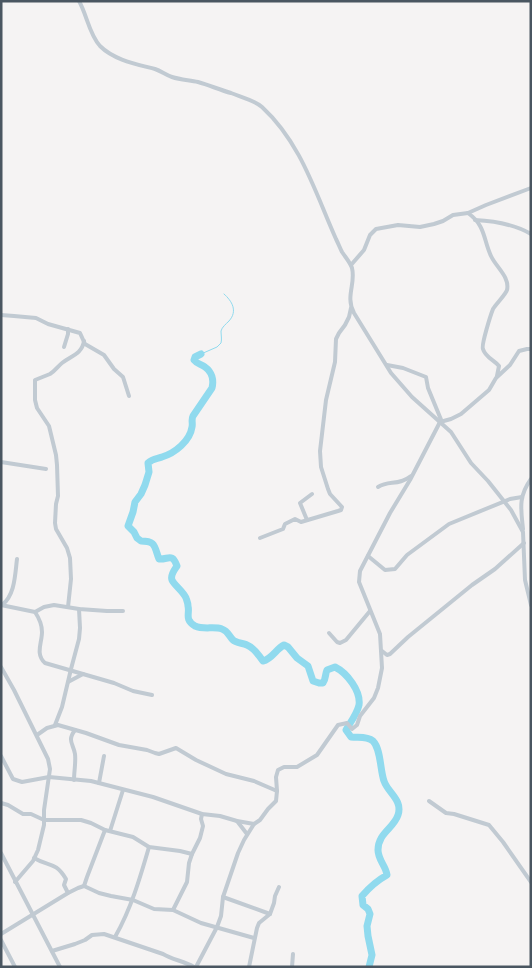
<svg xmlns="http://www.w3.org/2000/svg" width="532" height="968" font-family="Raleway,sans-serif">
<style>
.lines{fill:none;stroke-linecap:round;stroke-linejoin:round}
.stream{stroke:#90daee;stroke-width:1}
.river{stroke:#90daee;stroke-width:7}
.minor{stroke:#c1cad2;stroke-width:4}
</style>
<rect width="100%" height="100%" fill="#f5f3f3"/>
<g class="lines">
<path class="stream" d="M201,354L217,347L221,343C222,339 221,335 221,331C222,327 226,324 229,321C238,311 232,301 224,294"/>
<path class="river" d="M201,354L195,357L194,360C197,364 201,364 205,367C212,372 214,380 212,388L193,416C191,420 193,423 192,427C190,441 175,453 162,457C157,459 153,458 148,463L149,472L145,485L141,494L135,502L133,512L128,526L134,532L137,538L141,541C156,541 154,546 159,559C168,560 172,552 177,566C175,569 170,575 172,580C174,585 183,591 186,598C187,601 188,603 188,606C190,614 184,619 195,626C204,630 214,626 222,629C228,631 229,636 233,640C236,643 243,643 247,645C256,649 258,655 263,661C272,659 276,649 284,645L288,647L297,658L308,666L313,681L319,683H323C326,679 325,674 327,670L335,667C347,673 361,691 359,705C357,714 350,723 346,730L351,737C358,738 367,736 373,741C381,749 380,770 384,781C388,793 403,800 398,815C394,828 378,833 378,850C378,860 386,866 387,875C378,880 368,889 362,896L363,905L368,909L370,914L367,926L368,936L372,955L369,967"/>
<g class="minor">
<path d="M79,1C87,15 89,34 100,46C114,60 136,64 155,69C161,71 166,75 172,77C181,80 190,80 198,82C209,85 220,90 231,93C241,97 254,100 262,107C301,143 315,192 336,239C338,243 340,248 342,252C346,258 350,262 352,268C356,284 345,296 354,313L391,373L412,397L451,432L471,463L488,481L511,510L523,532L525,580L531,605"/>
<path d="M468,213C486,226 483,239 491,256C496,267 510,277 507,290C506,294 496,304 493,309C491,314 481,345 483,349C485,357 494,360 499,366L497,376"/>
<path d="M475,220C494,221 514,224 531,234"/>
<polyline points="351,265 364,250 370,235 376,229 398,225 420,227 434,224 443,221 453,215 468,213 486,205 531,188"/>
<polyline points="1,315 14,316 36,318 48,324 80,333 85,344 104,355 114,369 123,377 129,396"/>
<polyline points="64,347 68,334 68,329"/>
<polyline points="387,365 403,368 426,377 428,388 442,422"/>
<polyline points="1,462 46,469"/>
<path d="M378,487C389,480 398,486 411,476"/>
<polyline points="307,520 300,503 312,494"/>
<path d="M523,529C521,509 518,497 531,479"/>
<polyline points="260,538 283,529 285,524 295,519 301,522 338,511 341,510 342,507 330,494 328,489 321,467 320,451 326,400 335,362 336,339 339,333 345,325 349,317 351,308"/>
<polyline points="368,556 385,570 395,569 407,555 449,524 510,499 522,497"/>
<path d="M1,605L35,612C39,618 42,625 42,632C42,643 35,654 45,663L114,683L133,691L152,695"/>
<path d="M2,605C15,595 15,575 17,559"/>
<path d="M68,607L71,579L70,558L67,548L56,529L55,523L56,504L58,496L57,465L56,455L49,426L37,408L35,400V380C40,378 45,376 50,374C55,371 58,366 62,363C71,356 82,354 84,341"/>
<polyline points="35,612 44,607 54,605 79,609 107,611 123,611"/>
<polyline points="329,633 337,642 340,643 346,640 370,611"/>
<polyline points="382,651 387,655 390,654 408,637 472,585 495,569 524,543"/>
<polyline points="1,667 14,690 48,759 50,769 44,810 44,825 38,850 33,861 15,882"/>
<polyline points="68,682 83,674"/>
<polyline points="55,725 62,707 71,669 79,639 80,628 79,609"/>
<polyline points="37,735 47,728 58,725 86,733 119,745 147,750 155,753 159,754 176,748 196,760 226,774 254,781 277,791"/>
<polyline points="1,756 13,779 22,782 49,777 91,781 153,797 202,814 220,816 237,821 254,824"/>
<path d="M74,780C74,772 76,762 75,754C73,743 67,741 75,730"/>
<polyline points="99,783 104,756"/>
<polyline points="429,801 446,813 454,814 489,825 503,842 531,882"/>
<polyline points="1,803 8,805 23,814 31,814 44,820 81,820 91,823 105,830 87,877 84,886"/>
<polyline points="237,821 247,834"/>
<polyline points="105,830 133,837 149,847 180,851 192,854"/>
<polyline points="110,831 123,790"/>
<polyline points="1,853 60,967"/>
<path d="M34,858C49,867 55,861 66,879L64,885L68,893"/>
<polyline points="223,897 270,914"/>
<polyline points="173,910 187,882 189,863 192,854 200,838 203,826 201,819 202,814"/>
<polyline points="1,934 68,893 78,888 84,886 99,893 111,896 133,900 154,909 173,910 201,923 254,938"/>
<path d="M115,937C131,909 140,878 149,847"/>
<polyline points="1,940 15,967"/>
<path d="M52,951L75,944L85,940L92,935L104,934L163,954C173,960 184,961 194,967"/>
<polyline points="196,967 217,927 221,916 223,897 238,853 244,840 254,824 260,820 268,809 276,801 277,791 276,777 278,770 284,767 297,767 317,755 338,725 347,723 352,729 357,725 360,716 374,698 378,688 382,668 380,634 359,582 360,571 390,513 410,480 440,422 451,419 461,414 489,390 496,378 510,365 519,351 527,349 531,349"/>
<polyline points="249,967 257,928 259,923 270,914 274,903 275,896 279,887"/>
<polyline points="292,967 293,954"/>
</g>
</g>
<rect width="532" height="968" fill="none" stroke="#4a5661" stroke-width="5"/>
</svg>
